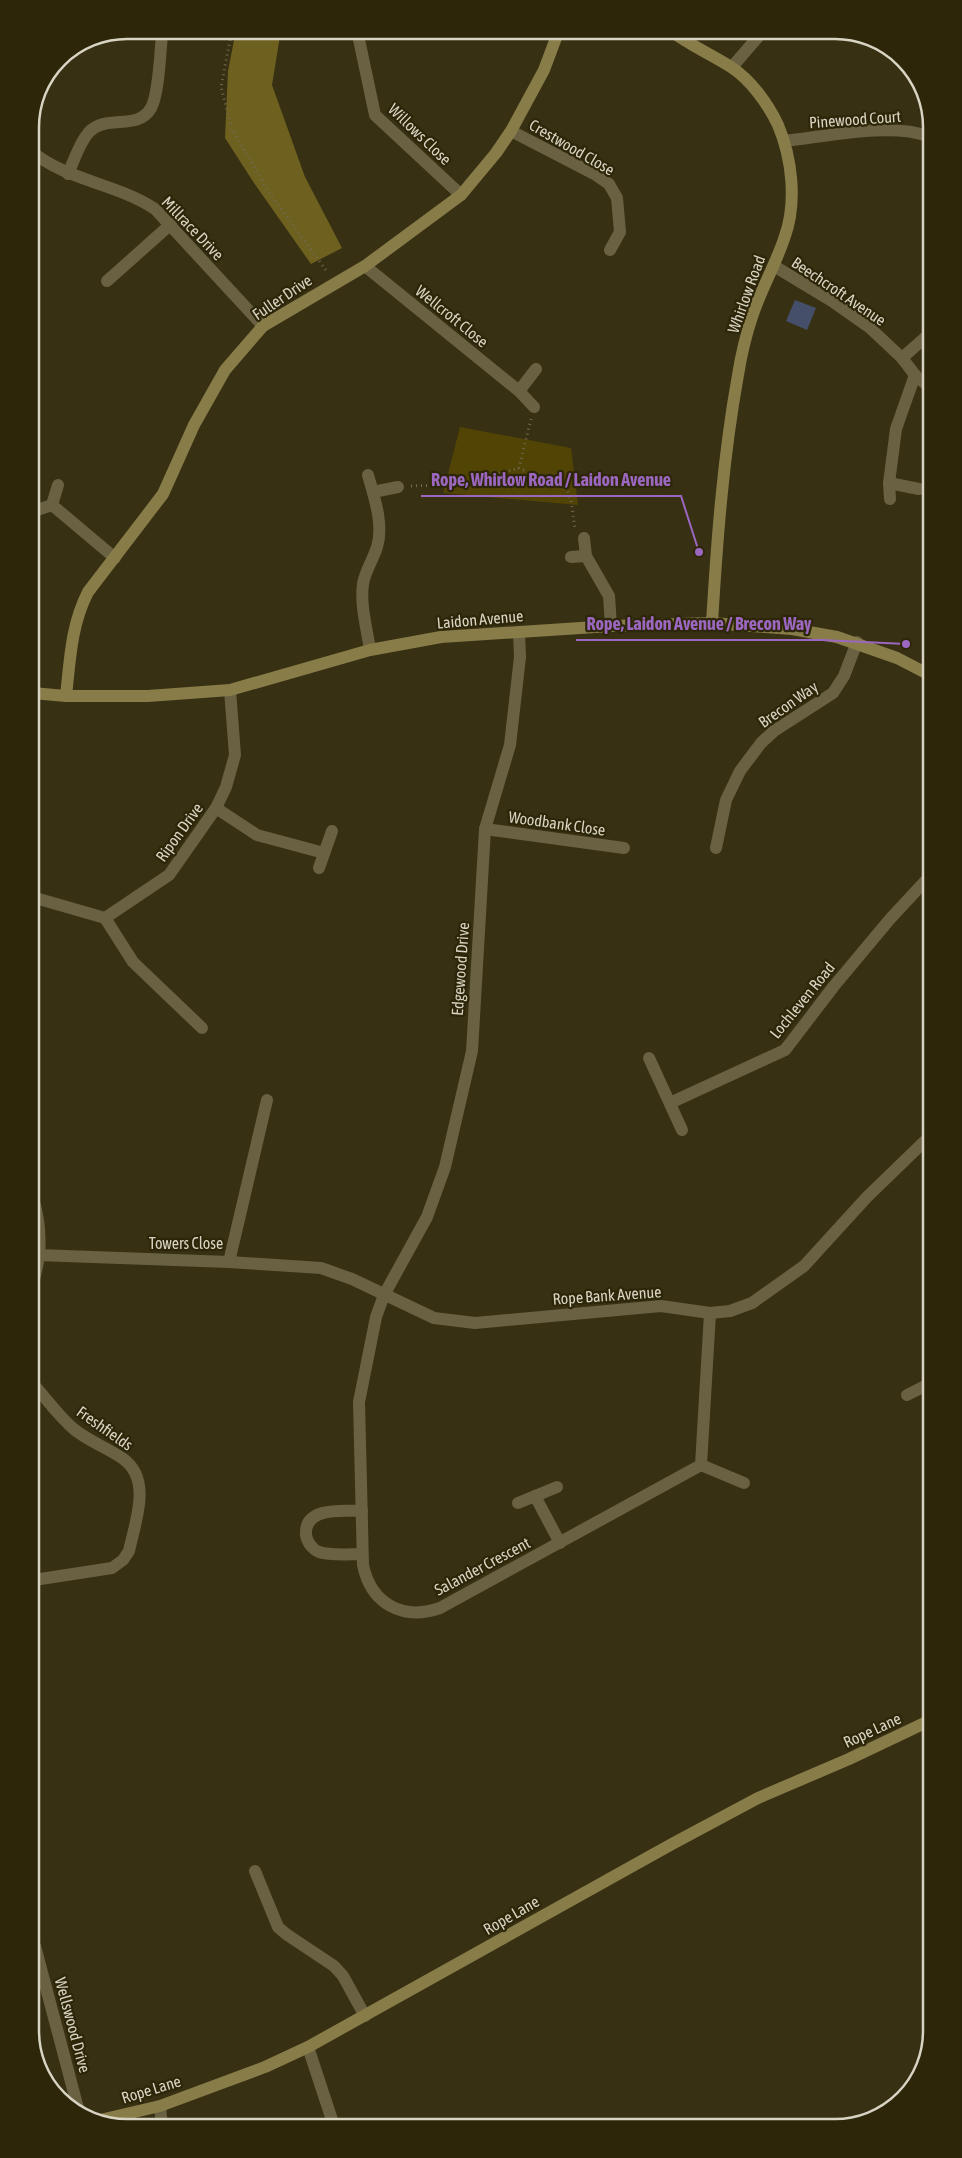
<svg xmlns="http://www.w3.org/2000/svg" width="962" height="2158" font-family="'Asap Condensed',sans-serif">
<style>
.green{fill:#524404}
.forest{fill:#6e601f}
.building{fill:#464f6a}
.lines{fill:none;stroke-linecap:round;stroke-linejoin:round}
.path{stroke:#706a51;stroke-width:3;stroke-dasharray:1 4;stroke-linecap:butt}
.street{stroke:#696142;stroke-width:12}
.secondary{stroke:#887c49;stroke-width:12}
.labels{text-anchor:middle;stroke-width:4.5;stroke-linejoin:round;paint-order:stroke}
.street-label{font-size:16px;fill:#d8d4c3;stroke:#2d2608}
.rim{fill:none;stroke:#d8d4c3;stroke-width:2.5}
.leader{fill:none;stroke:#9c67c0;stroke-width:2}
.callout-dot{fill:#9c67c0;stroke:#2d2608;stroke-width:2}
.callout-label{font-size:18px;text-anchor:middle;font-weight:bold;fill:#9c67c0;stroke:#2d2608;stroke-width:4.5;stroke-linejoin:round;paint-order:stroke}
</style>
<rect width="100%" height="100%" fill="#373013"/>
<polygon class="green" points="460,427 571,448 578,505 443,493"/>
<polygon class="forest" points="236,30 281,30 272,85 305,177 342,248 311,264 254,183 225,138 228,71"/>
<polygon class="building" points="795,300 816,308 807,330 786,321"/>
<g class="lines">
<g class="path">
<polyline points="232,30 221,87 232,129 270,194 328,273"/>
<polyline points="531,419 519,468 567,490 571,500 575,529"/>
<polyline points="411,486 464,484 519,468"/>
</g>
<g class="street">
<polyline points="357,30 375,115 461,195"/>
<polyline points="134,31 162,35"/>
<polyline points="732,67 764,30"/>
<polyline points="511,131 596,175 609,184 617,198 620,232 610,250"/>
<path d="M784,141C824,137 891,122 927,136"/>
<path d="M30,150C66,181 116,183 155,209L263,326"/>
<path d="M68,174C74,161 79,143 89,132C107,114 138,131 151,108C159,94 160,53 162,35L167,30"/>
<polyline points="365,266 519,391 534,407"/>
<polyline points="774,266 832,301 869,327 902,358 915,375 928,386"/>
<polyline points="107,281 171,224"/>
<polyline points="902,358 927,336"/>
<polyline points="519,391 536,369"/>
<path d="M368,475C374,497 384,524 377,547C373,560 365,571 363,584C360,605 367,629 370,650"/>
<polyline points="889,483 919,489"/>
<polyline points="373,492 398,487"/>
<polyline points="890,499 889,483 896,429 915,375"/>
<polyline points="52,505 58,485"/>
<polyline points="34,511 52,505 115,558"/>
<polyline points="584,538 586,556 609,596 611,626"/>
<polyline points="571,557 586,556"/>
<path d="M519,632L520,657L510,745L485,829L472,1051L445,1167L427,1217L384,1295L376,1317L359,1402L363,1565C371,1604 403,1621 440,1608L701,1465L710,1313"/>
<polyline points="216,808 257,835 324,853"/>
<polyline points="485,829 624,848"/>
<polyline points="716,848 726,800 740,771 761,743 774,731 833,693 844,676 857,642"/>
<polyline points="319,868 332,831"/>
<polyline points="32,897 105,918 169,875 216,808 226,787 235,755 230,690"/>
<polyline points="105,918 133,962 202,1028"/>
<polyline points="649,1058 682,1130"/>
<polyline points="670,1103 785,1050 834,986 890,919 929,877"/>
<path d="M33,1198C41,1225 42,1255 33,1282"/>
<polyline points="38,1255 229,1262 321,1268 352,1279 434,1318 475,1323 661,1306 710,1313 730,1311 752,1303 804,1266 867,1197 930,1136"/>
<polyline points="229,1262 267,1100"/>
<path d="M33,1384C47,1399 59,1417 75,1430C89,1441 107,1448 122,1458C153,1479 135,1522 129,1551L123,1560L112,1568L34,1580"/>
<polyline points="907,1395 925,1386 930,1380"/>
<polyline points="701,1465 744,1483"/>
<polyline points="535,1496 560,1543"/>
<polyline points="518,1503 557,1487"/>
<path d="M362,1511C344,1511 304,1506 306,1535C307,1542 312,1549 319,1552C332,1556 349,1554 362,1554"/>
<polyline points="255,1871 278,1927 286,1934 334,1966 343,1976 365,2016"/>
<polyline points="35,1946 79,2112"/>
<polyline points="308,2047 334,2126"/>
<polyline points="160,2106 162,2127"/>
</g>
<g class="secondary">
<path d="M670,30C689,45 711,54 731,67C751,80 768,104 778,125C792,158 797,202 785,236C776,264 761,289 752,317C746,335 741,356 738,375C723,458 717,540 712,623"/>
<polyline points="32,693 66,696 148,696 230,690 370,650 441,637 611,626 712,623 792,629 837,637 897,658 928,674"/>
<path d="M66,696C70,660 71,625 88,592L163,494L194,425L225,370L263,326L365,266L461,195L496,153L511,131L544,70L559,30"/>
<polyline points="100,2120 160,2106 265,2067 308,2047 672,1844 758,1798 849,1759 931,1720"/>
</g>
</g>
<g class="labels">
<g class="street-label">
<text transform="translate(855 119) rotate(-4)" y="6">Pinewood Court</text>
<text transform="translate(420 134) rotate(44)" y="6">Willows Close</text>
<text transform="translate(572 147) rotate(30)" y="6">Crestwood Close</text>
<text transform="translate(193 228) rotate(46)" y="6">Millrace Drive</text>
<text transform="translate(839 291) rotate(34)" y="6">Beechcroft Avenue</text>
<text transform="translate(746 294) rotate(-70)" y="6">Whirlow Road</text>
<text transform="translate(282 297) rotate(-34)" y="6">Fuller Drive</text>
<text transform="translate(452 316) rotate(39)" y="6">Wellcroft Close</text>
<text transform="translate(480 619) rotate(-5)" y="6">Laidon Avenue</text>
<text transform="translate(788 704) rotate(-35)" y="6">Brecon Way</text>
<text transform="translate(557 823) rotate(8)" y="6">Woodbank Close</text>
<text transform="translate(179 832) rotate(-54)" y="6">Ripon Drive</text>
<text transform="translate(460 969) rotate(-86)" y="6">Edgewood Drive</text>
<text transform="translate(802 1000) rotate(-51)" y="6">Lochleven Road</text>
<text x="186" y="1249">Towers Close</text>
<text transform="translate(607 1295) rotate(-4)" y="6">Rope Bank Avenue</text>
<text transform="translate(105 1428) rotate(35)" y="6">Freshfields</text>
<text transform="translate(482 1566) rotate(-28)" y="6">Salander Crescent</text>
<text transform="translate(872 1730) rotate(-25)" y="6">Rope Lane</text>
<text transform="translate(511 1915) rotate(-30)" y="6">Rope Lane</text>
<text transform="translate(73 2025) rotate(75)" y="6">Wellswood Drive</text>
<text transform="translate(151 2089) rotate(-17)" y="6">Rope Lane</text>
</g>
</g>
<path d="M0 0H962V2158H0ZM127 39H835A88 88 0 0 1 923 127V2031A88 88 0 0 1 835 2119H127A88 88 0 0 1 39 2031V127A88 88 0 0 1 127 39Z" fill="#2d2608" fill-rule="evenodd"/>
<path class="rim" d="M127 39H835A88 88 0 0 1 923 127V2031A88 88 0 0 1 835 2119H127A88 88 0 0 1 39 2031V127A88 88 0 0 1 127 39Z"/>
<path class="leader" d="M699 552L681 496H421M906 644L821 640H576"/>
<g class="callout-dot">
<circle cx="699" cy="552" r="5"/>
<circle cx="906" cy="644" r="5"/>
</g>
<g class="callout-label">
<text x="551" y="486">Rope, Whirlow Road / Laidon Avenue</text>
<text x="699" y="630">Rope, Laidon Avenue / Brecon Way</text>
</g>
</svg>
